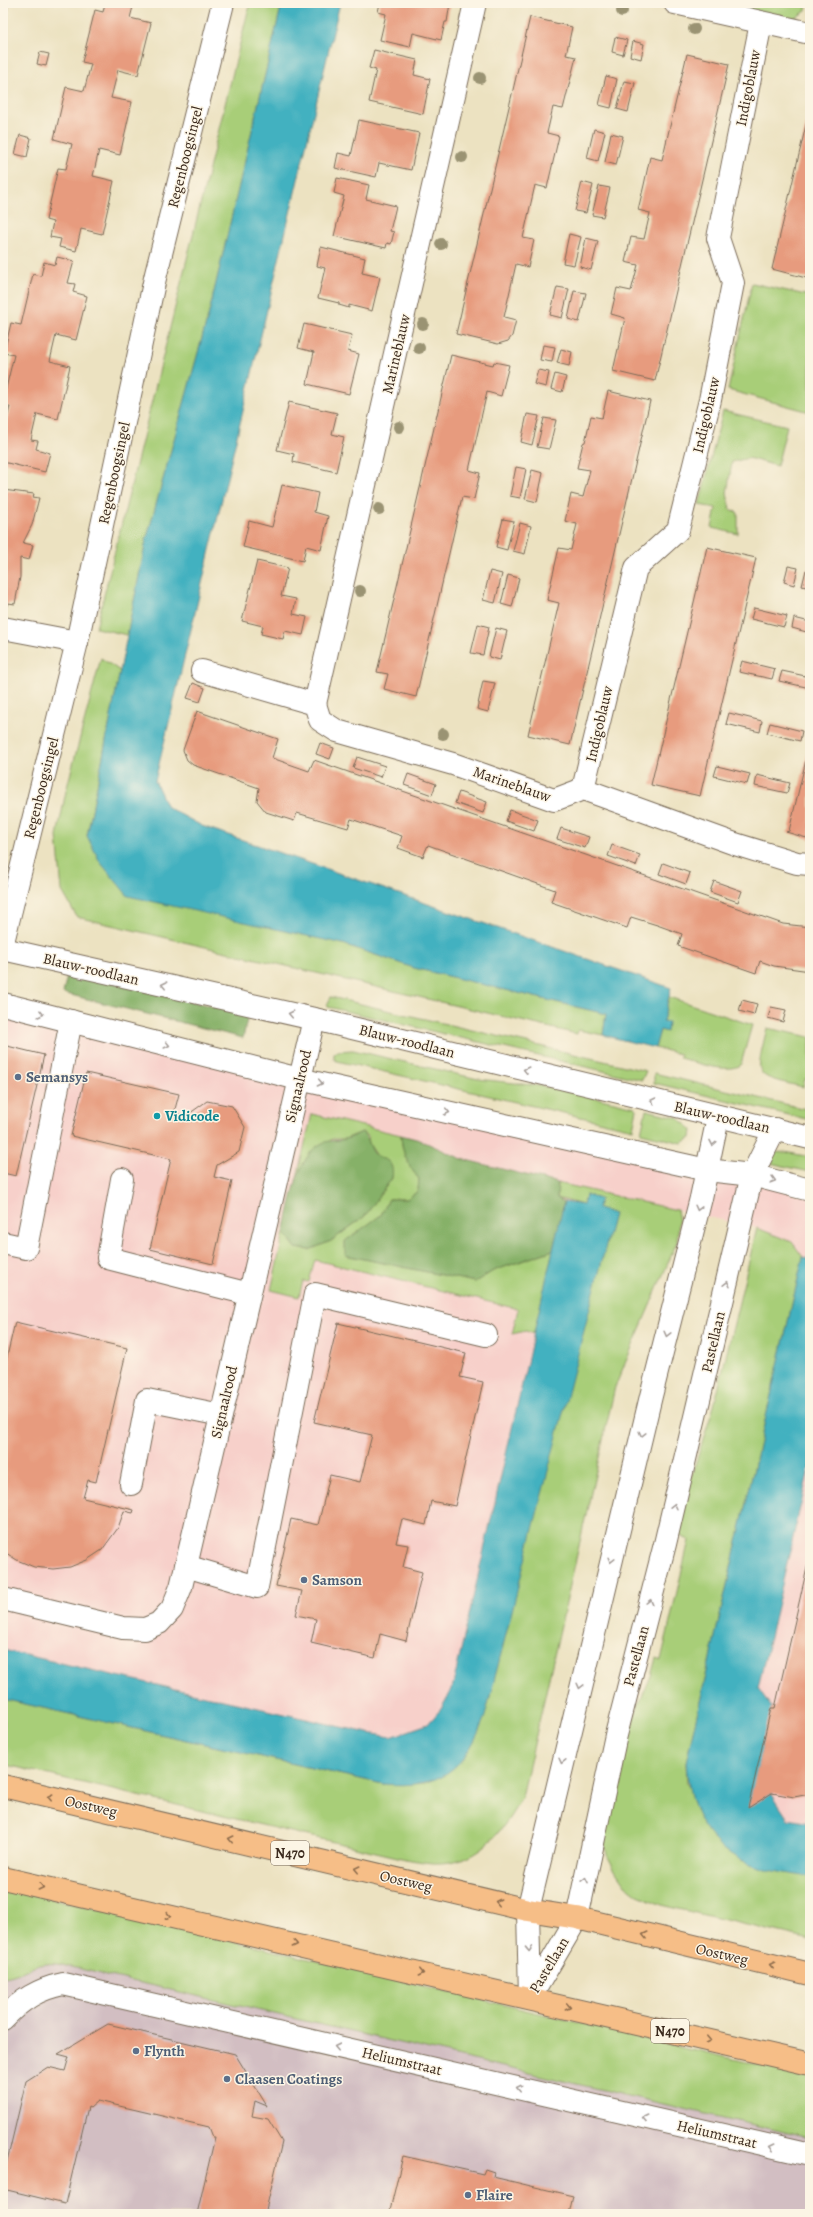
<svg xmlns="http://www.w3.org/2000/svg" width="813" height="2217" font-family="Alegreya,serif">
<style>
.built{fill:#f7d0ca}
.industrial{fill:#d2bec2}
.green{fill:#a8ce78;stroke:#727c4b}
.forest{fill:#86b168;stroke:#606e43}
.water{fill:#43b1c0;stroke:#3f6e6f}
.building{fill:#e79b7e}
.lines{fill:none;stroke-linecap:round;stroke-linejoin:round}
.minor-casing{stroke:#796a57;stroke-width:24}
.major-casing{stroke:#796a57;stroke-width:24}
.minor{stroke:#fff;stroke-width:22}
.major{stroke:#f6be87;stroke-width:22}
.tree{fill:#9a9373}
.oneway{stroke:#a79f9a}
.oneway2{stroke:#8f6d4d}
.service-dot{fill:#5c6f8a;stroke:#fcf5e5;stroke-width:1.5}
.culture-dot{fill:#0f9aa8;stroke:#fcf5e5;stroke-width:1.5}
.labels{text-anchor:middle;stroke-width:3;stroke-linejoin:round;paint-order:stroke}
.shield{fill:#fcf5e5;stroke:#75675a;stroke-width:1}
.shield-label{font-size:14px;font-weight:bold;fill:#3b2a1e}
.street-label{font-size:15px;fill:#3b2a1e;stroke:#fcf5e5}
.service-label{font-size:15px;font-weight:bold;fill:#4e5e75;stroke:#fcf5e5;text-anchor:start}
.culture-label{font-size:15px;font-weight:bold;fill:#0d838f;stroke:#fcf5e5;text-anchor:start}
</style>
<rect width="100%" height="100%" fill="#fcf5e5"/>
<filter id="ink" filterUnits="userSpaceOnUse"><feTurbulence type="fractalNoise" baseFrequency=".025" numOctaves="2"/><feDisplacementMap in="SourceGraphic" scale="8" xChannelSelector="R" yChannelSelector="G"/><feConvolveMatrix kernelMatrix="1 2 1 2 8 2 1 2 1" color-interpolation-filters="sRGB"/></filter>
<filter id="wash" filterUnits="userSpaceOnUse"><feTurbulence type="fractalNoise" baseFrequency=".012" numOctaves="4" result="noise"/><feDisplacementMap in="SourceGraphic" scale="16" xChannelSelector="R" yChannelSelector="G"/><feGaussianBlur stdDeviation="0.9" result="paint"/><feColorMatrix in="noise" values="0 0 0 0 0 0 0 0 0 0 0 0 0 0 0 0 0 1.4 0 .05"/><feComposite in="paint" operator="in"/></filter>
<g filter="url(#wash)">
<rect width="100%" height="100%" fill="#ece2c1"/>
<g class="built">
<polygon points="3,1000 810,1197 810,1259 803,1257 792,1242 757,1228 677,1210 614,1214 452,1689 441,1709 429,1724 391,1737 368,1733 3,1650"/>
<polygon points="810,1465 810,1823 788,1819 757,1772 758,1688"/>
</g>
<polygon class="industrial" points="3,1920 810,2100 810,2214 3,2214"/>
<g class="green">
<polygon points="3,3 9,3 3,29"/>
<polygon points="250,3 282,3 209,313 146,541 127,635 96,628"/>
<polygon points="741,3 807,3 806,11 787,23 749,15"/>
<polygon points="752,283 810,296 810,412 728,390"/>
<polygon points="723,411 787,426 777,466 748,458 732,462 727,493 730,509 738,513 738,534 712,528 716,508 699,505"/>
<polygon points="101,658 120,671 87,836 343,944 414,968 606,1014 603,1035 578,1030 577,1034 77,917 62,891 57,836 66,791"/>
<polygon points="331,997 646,1071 642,1080 328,1007 327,1005"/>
<path d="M669,997L752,1025L741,1064C729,1075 695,1062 680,1058V1054L655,1048L660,1030L667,1031L663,1021Z"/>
<path d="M767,1028L810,1037V1080L805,1079L803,1087C752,1075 755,1079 767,1028Z"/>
<polygon points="353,1050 478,1079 550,1087 635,1107 637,1109 633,1129 337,1061 334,1059 334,1054 338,1051"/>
<polygon points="654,1073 810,1110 810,1120 654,1083"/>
<polygon points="646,1110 677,1117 692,1130 691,1138 682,1143 641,1133"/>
<path d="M312,1114L401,1135C402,1153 407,1164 419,1179L418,1191L407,1199H389L381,1215L366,1227L345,1255L475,1282L493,1271L553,1250L534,1334L526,1331L512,1334L518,1309L315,1260L309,1282L303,1281L299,1297L271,1290L284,1232L296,1248L309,1250L331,1241L365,1216L392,1178L369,1144L368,1136L362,1132L345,1139H332L307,1159L295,1185Z"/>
<polygon points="785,1152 810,1157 810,1172 770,1163 771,1153"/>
<path d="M558,1183L677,1210L679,1221L677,1242L615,1387L522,1797C504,1829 482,1861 441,1863C431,1864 420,1861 410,1860L3,1764V1699L383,1784L425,1783L614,1214L598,1208L600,1199L586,1195L583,1205L557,1198Z"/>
<polygon points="757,1228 792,1242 803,1257 686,1762 687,1784 741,1860 757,1866 810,1877 810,1940 662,1905 638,1895 625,1885 616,1872 607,1855 603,1836 624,1738 651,1676 656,1658 661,1660 689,1540 673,1533 714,1406"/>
<path d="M3,1887L810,2077V2138L63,1965C58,1964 52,1963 47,1964C31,1965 19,1976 3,1977Z"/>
</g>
<g class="forest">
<polygon points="68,972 248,1015 243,1038 63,993"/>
<path d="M362,1132C370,1138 369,1150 377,1156C381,1159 386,1159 389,1162C393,1167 393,1172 392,1178L365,1216L331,1241L309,1250L296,1248L284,1232C290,1208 296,1159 319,1145C327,1139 336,1142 345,1139C351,1138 357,1134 362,1132Z"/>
<path d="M401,1135L420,1140L462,1159L558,1183L557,1198L564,1202L553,1250L493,1271L475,1282L345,1255V1241L381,1215L389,1199H407L418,1191L419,1179C407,1164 402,1153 401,1135Z"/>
</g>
<g class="water">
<polygon points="282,3 340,3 155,781 167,807 202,826 671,988 663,1021 668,1022 667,1032 660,1030 655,1048 603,1035 606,1014 414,968 343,944 128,896 100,862 87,836 146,541 209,313"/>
<path d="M586,1195L600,1199L598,1208L614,1214L485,1716C465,1770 441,1789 383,1784L3,1699V1650L368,1733L391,1737L428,1724L441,1709L452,1689L564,1202L583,1205Z"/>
<path d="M803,1257L810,1259V1465L758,1688L772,1708L757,1772L788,1819L810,1823V1877C792,1874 773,1872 756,1866C706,1849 689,1811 686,1762Z"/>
</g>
<g id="blocks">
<g class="building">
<polygon points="105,3 134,3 130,18 151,23 138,75 118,70 111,98 132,102 120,155 99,150 93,176 114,181 102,234 81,229 76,251 59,247 61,239 50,237 53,222 46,220 58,168 66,169 72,144 54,139 66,87 84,91 91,64 82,62 95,10 103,12"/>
<polygon points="380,3 450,3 447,22 445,22 441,40 413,33 410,47 380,40 386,14 378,12"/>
<polygon points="530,17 572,27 566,55 576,57 563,109 553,107 547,133 559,136 547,188 535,185 523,238 534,240 528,267 516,264 504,317 516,320 512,336 508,341 498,344 456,334"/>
<polygon points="615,37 627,40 623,55 612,52"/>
<polygon points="633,41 644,44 641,59 630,56"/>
<polygon points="374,50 417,60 414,75 430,79 423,114 369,102 376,70 369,68"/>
<polygon points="40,52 49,54 46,66 37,64"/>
<polygon points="687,54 729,64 655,381 613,371 625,318 611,314 617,288 631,291 638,265 625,262 631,237 644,239 650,213 638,210 644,185 650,157 662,160"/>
<polygon points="606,76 617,79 611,108 599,105"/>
<polygon points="624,81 635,83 628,112 617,109"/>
<polygon points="810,108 810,279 772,269"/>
<polygon points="359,120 419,133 411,170 379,163 376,177 335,168 338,153 351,156"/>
<polygon points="594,129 605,132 598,161 587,158"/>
<polygon points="611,133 623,136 616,165 605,162"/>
<polygon points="20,135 31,138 27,157 15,154"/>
<polygon points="337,178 369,185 366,199 396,206 390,231 394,232 391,244 387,243 386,248 334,236 344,196 334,193"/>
<polygon points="582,182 593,185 586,213 575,211"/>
<polygon points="599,186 610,188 603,217 592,215"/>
<polygon points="569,234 581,237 574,265 563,263"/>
<polygon points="586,238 598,241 591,270 580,267"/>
<polygon points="321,247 365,258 362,273 380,277 372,311 349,305 349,308 339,305 339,303 318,298 325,268 317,266"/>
<polygon points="57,257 74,261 68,283 75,284 73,292 87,296 76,340 56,335 50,361 70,366 58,419 37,414 31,440 38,441 36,449 50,453 45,472 3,462 3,433 10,407 3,406 3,401 14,355 4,353 11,323 21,325 33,274 41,276 44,262 55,265"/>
<polygon points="557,287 569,289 562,318 550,315"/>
<polygon points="574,291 586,293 579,322 568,319"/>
<polygon points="304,324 352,335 348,351 359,354 349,394 307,384 314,352 298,348"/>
<polygon points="543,345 555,347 552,362 540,360"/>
<polygon points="561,349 572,352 569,366 557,363"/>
<polygon points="451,355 493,365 494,362 509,365 501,396 487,392 469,470 480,473 474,499 462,497 416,697 384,689 388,674 377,672"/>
<polygon points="538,370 549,372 546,387 534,384"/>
<polygon points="555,374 566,377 562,392 551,389"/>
<polygon points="608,391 650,401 570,745 528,735 559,603 547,600 559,548 571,550 577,524 565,521 571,494 583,497 590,470 577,468 583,443 585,442 591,416 602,418"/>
<polygon points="289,402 337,413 332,434 344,437 336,472 293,462 294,454 277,450"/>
<polygon points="527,414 539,416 532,445 521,442"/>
<polygon points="544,418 556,420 549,449 537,447"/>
<polygon points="516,467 526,469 520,498 510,496"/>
<polygon points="532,470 543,473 537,502 525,499"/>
<polygon points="282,485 318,493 314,512 328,516 321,550 306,546 303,561 243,547 249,521 272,527"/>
<polygon points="3,490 34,494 33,497 39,498 32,525 23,543 33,545 29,560 20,558 20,577 15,604 8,603 8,605 3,604"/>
<polygon points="503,519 514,521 507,550 496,547"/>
<polygon points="520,523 531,526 525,554 513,551"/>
<polygon points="707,547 756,558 700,796 651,785"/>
<polygon points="257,561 288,568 281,596 296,599 293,614 307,617 303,635 285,631 283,639 261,634 263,626 242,621"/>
<polygon points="788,566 798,568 794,585 784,582"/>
<polygon points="806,570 810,571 810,588 802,586"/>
<polygon points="490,571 502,574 495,603 483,600"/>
<polygon points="508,575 519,578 512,607 501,604"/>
<polygon points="754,608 787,616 784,627 751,619"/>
<polygon points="794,618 810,622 810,633 792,628"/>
<polygon points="478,624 489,627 483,655 471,653"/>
<polygon points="496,628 507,631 500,660 489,657"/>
<polygon points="742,661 775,669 772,679 739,672"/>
<polygon points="782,671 810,677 810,688 779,681"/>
<polygon points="483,681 495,683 488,712 477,709"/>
<polygon points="193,683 205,688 200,702 187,698"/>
<polygon points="197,711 278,739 272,758 309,771 314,760 783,924 810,927 810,971 774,966 760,961 756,973 678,946 682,934 657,925 631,917 627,928 551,902 555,890 428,845 423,857 398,848 402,836 351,819 348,828 297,813 294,821 266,812 257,801 259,788 193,765 187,760 183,750"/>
<polygon points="729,713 762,721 760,732 726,724"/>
<polygon points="770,723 802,731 800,741 767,733"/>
<polygon points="320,743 334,748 330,759 316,754"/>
<polygon points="810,743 810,839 786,832 789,831"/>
<polygon points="357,757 385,766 381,777 353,768"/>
<polygon points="717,766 750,774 747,784 714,776"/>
<polygon points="408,774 436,784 432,795 404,785"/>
<polygon points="757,775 790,783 787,793 755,786"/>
<polygon points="459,792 487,802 483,813 455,803"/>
<polygon points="510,810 538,820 534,831 506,821"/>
<polygon points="561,828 589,837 585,848 557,839"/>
<polygon points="612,845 640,855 636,866 608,856"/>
<polygon points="663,863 690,873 686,884 659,874"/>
<polygon points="714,881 742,891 738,902 710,892"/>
<polygon points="742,1000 757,1004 754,1015 739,1011"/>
<polygon points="771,1007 786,1010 783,1022 768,1018"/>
<polygon points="3,1045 44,1055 16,1176 3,1173"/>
<polygon points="86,1073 179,1094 174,1113 186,1116 207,1101 232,1106 245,1127 239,1152 217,1165 214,1177 232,1181 213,1264 150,1249 171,1159 71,1136"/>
<polygon points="15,1322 127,1348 96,1482 88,1480 83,1498 134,1510 133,1513 124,1511 118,1528 102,1550 87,1560 70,1567 53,1569 34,1567 17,1560 3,1551 3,1374"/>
<polygon points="338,1323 466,1353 460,1377 483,1382 455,1506 431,1501 426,1525 402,1519 396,1543 408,1545 403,1567 422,1572 406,1641 380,1634 375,1658 311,1643 316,1619 296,1615 302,1591 276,1586 291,1519 318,1525 330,1475 360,1482 372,1435 314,1422"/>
<polygon points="809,1559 810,1794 794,1797 772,1793 748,1808 771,1708 775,1708"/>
<polygon points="108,2024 235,2054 267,2106 255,2101 252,2116 268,2119 282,2142 265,2214 197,2214 215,2137 213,2137 209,2127 98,2101 90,2108 88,2107 65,2204 3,2189 3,2178 26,2081 48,2067 65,2071 69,2057 58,2054"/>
<polygon points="403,2156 483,2174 485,2169 494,2172 493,2177 573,2196 569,2214 389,2214"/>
</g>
</g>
</g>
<g filter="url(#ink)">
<use href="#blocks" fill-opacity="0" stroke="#796a57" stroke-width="1"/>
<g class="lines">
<defs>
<g id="minor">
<polyline points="675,3 810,33"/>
<polyline points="3,628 77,642"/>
<polyline points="202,671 315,704 320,720 337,731 453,764 554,800 583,789 735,844 797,863 810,864"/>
<polyline points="315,704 475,3"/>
<polyline points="583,789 636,568 678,530 710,400 733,283 718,238 761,23"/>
<polyline points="3,942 77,642 155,278 223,3"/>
<polyline points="3,949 323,1021 810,1138"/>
<polyline points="3,1004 299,1079 707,1170 752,1175 810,1190"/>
<polyline points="122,1179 108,1258 249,1294"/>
<polyline points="3,1243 26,1248 71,1021"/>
<polyline points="131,1484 147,1400 221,1415"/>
<polyline points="186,1566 257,1587 315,1294 486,1335"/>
<polyline points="3,1599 123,1628 145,1629 159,1623 172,1609 181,1587 314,1019"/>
<polyline points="530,1998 577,1918 616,1735 665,1544 752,1175 775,1129"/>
<polyline points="530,1998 528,1910 651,1396 701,1198 718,1117"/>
<path d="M3,2019C21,2000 38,1989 63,1984L810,2155"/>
</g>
<g id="major">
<polyline points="3,1786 528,1910 577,1918 810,1974"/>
<polyline points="3,1878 810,2064"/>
</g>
</defs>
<use href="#minor" class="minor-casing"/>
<use href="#major" class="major-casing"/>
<use href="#minor" class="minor"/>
<use href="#major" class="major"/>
</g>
<g class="tree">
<circle cx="622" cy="11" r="6"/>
<circle cx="694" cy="29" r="6"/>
<circle cx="480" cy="78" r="6"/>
<circle cx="462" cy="157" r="6"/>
<circle cx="441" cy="244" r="6"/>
<circle cx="423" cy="324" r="6"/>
<circle cx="419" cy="348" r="6"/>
<circle cx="399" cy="427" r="6"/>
<circle cx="379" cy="509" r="6"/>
<circle cx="360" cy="591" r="6"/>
<circle cx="443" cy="734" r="6"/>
</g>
<defs><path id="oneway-chevron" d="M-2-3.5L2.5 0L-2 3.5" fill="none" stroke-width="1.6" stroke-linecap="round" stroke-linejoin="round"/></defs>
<g class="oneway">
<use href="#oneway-chevron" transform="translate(164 985) rotate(-167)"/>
<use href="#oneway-chevron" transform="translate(41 1014) rotate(14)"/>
<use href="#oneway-chevron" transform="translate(291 1014) rotate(-168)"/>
<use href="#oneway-chevron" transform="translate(167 1045) rotate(14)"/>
<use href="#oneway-chevron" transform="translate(526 1070) rotate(-166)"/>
<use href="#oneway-chevron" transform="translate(320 1083) rotate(12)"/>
<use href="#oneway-chevron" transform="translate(653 1101) rotate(-167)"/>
<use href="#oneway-chevron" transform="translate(447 1112) rotate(12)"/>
<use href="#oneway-chevron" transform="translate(713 1143) rotate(101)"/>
<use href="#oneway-chevron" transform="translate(773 1180) rotate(15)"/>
<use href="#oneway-chevron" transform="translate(698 1208) rotate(104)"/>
<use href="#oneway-chevron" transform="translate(727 1284) rotate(-77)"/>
<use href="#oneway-chevron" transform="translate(667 1334) rotate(104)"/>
<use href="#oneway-chevron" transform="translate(642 1434) rotate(104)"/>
<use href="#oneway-chevron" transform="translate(674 1506) rotate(-77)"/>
<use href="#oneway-chevron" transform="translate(611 1560) rotate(104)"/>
<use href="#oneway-chevron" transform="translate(650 1602) rotate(-75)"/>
<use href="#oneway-chevron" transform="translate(580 1686) rotate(104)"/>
<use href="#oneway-chevron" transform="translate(562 1761) rotate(103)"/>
<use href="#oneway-chevron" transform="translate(585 1880) rotate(-78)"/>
<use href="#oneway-chevron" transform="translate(529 1949) rotate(88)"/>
<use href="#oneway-chevron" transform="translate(337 2047) rotate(-167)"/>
<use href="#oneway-chevron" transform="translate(519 2088) rotate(-167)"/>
<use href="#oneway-chevron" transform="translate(645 2118) rotate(-167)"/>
<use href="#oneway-chevron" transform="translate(772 2147) rotate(-167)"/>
</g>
<g class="oneway2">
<use href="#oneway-chevron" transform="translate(50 1797) rotate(-167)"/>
<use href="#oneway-chevron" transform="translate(231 1839) rotate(-167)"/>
<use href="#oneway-chevron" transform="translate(357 1869) rotate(-167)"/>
<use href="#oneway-chevron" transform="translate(41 1887) rotate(13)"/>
<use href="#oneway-chevron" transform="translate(498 1902) rotate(-167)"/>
<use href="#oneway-chevron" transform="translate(168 1916) rotate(13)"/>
<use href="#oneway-chevron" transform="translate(645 1935) rotate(-166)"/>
<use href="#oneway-chevron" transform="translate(295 1944) rotate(13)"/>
<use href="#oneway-chevron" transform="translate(772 1965) rotate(-167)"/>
<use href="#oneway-chevron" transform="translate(421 1973) rotate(13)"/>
<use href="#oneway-chevron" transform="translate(568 2007) rotate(13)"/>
<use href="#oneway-chevron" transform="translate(708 2040) rotate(13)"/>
</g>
</g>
<g class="service-dot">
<circle cx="18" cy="1077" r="4"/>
<circle cx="304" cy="1580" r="4"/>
<circle cx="136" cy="2051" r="4"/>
<circle cx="227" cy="2079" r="4"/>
<circle cx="468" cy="2195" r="4"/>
</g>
<circle class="culture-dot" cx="157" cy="1116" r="4"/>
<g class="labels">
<g class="shield">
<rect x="271" y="1841" width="38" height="24" rx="3"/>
<rect x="651" y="2019" width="38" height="24" rx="3"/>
</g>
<g class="shield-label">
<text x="290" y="1858">N470</text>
<text x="670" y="2036">N470</text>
</g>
<g class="street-label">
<text transform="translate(748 88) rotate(-79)" y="5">Indigoblauw</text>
<text transform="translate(185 157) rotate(-76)" y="5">Regenboogsingel</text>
<text transform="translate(396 354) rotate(-77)" y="5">Marineblauw</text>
<text transform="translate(706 415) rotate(-77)" y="5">Indigoblauw</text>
<text transform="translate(114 473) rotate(-78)" y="5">Regenboogsingel</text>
<text transform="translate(599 724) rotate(-77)" y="5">Indigoblauw</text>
<text transform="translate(512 784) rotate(19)" y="5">Marineblauw</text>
<text transform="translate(41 788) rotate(-76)" y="5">Regenboogsingel</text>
<text transform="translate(91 969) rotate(13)" y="5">Blauw-roodlaan</text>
<text transform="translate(407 1041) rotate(14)" y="5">Blauw-roodlaan</text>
<text transform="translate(298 1086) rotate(-77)" y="5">Signaalrood</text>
<text transform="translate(722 1117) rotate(13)" y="5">Blauw-roodlaan</text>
<text transform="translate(713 1342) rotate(-77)" y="5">Pastellaan</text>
<text transform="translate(224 1402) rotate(-77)" y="5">Signaalrood</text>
<text transform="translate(636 1656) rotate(-75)" y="5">Pastellaan</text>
<text transform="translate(91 1806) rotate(13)" y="5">Oostweg</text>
<text transform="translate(406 1881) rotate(13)" y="5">Oostweg</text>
<text transform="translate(722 1954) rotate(13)" y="5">Oostweg</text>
<text transform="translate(549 1965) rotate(-59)" y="5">Pastellaan</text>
<text transform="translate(402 2061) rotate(13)" y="5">Heliumstraat</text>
<text transform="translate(717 2134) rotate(13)" y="5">Heliumstraat</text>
</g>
<g class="service-label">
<text x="26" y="1082">Semansys</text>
<text x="312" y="1585">Samson</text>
<text x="144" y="2056">Flynth</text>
<text x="235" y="2084">Claasen Coatings</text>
<text x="476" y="2200">Flaire</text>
</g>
<g class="culture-label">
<text x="165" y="1121">Vidicode</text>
</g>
</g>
<rect width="813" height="2217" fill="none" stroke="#fcf5e5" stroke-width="16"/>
</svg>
